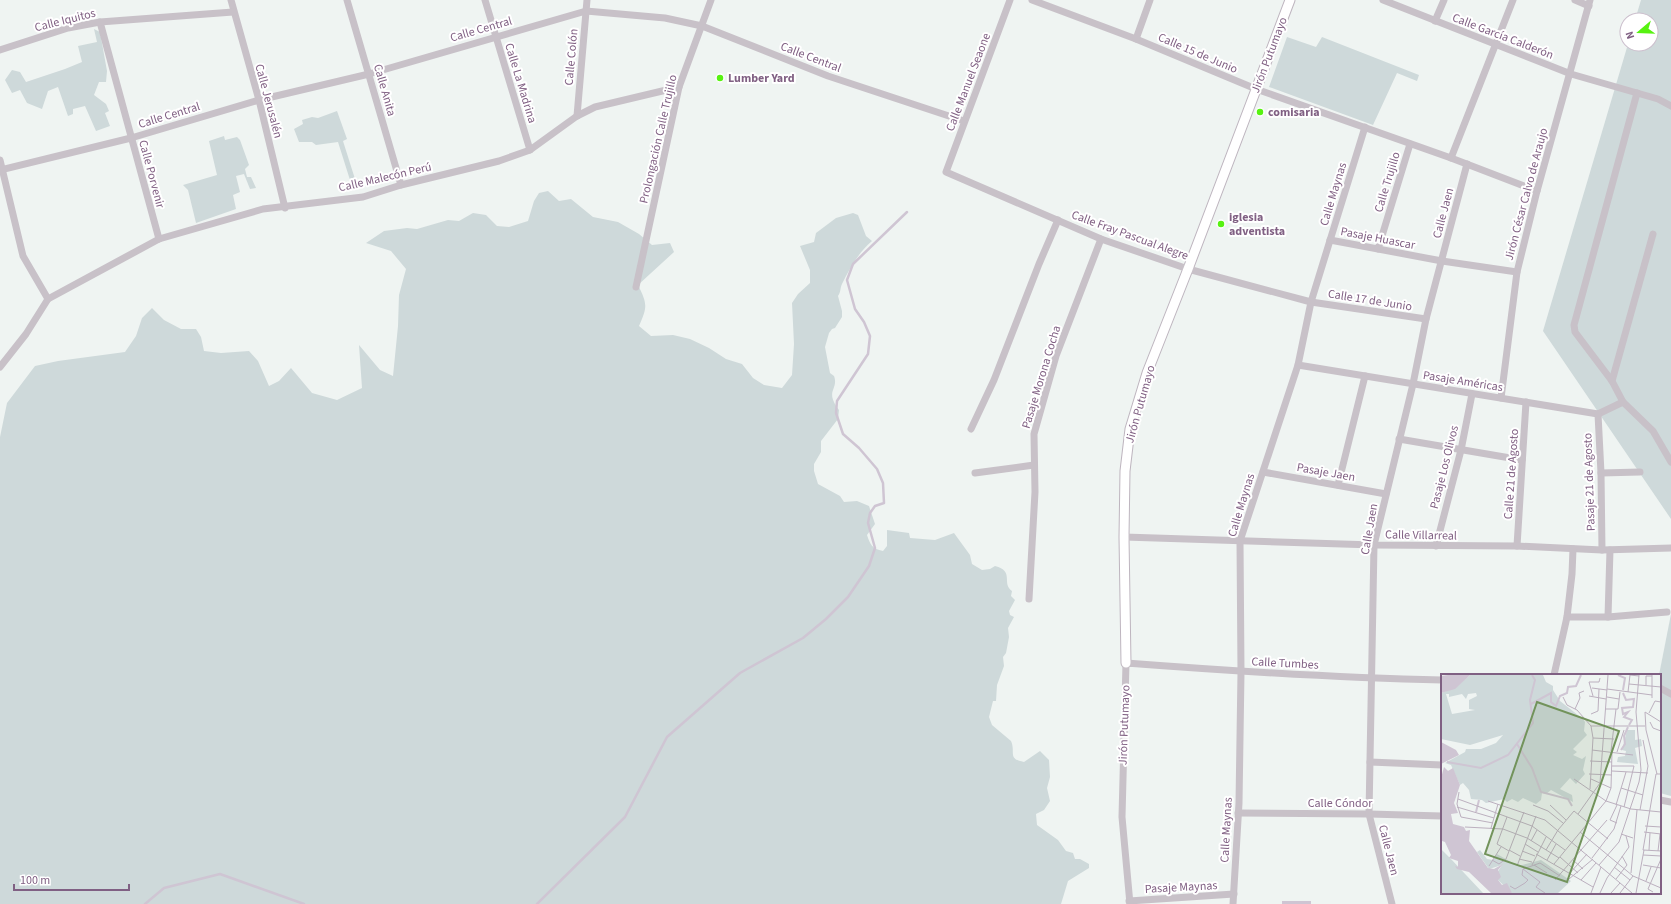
<svg xmlns="http://www.w3.org/2000/svg" width="1671" height="904" font-family="'Source Sans 3',sans-serif">
<style>
.green{fill:#ced9da}
.water{fill:#cfc5d3}
.lines{fill:none;stroke-linecap:round;stroke-linejoin:round}
.stream{stroke:#cfc5d3;stroke-width:2.5}
.secondary-casing{stroke:#beb5bf;stroke-width:11}
.street{stroke:#c8c1c8;stroke-width:7}
.secondary{stroke:#fff;stroke-width:9}
.poi-dot{fill:#57f211;stroke:#fff;stroke-width:1.5}
.labels{text-anchor:middle;stroke-width:4;stroke-linejoin:round;paint-order:stroke}
.street-label{font-size:12px;fill:#806083;stroke:#fff}
.poi-label{font-size:12px;font-weight:bold;fill:#806083;stroke:#fff;text-anchor:start}
.inset-river{fill:none;stroke:#cfc5d3;stroke-width:2}
.inset-road{fill:none;stroke:#bcb0bf;stroke-width:1}
.view{fill:#72935b;fill-opacity:0.15;stroke:#72935b;stroke-width:2}
.inset-edge{fill:none;stroke:#806083;stroke-width:2}
</style>
<rect width="100%" height="100%" fill="#eff4f2"/>
<g class="green">
<polygon points="1641,0 1671,0 1671,519 1543,331 1628,44 1651,44 1651,20 1635,20"/>
<polygon points="94,29 100,32 107,71 106,82 99,82 94,95 106,104 109,111 105,113 110,126 96,131 85,106 73,109 73,114 68,116 58,87 48,91 42,109 27,103 20,90 12,93 5,80 12,70 20,72 26,82 65,69 82,62 78,46 97,42"/>
<polygon points="1287,37 1316,47 1322,37 1419,75 1417,81 1397,73 1373,125 1269,87"/>
<polygon points="337,111 347,139 343,141 355,179 350,180 338,142 316,145 312,142 299,142 294,129 303,124 302,120 312,117 318,118"/>
<polygon points="224,136 225,140 237,137 240,140 249,165 245,169 247,177 251,177 256,188 250,189 244,174 236,176 240,192 233,195 236,209 196,223 188,190 183,185 217,175 209,141"/>
<path d="M548,191L559,201L571,199L593,217L618,222L639,234L652,245L670,243L674,252L638,285C648,305 647,307 639,326L651,336L673,335L690,339L709,348L726,359L742,364L753,378L764,385L782,388L792,375L794,344L792,303L798,294L810,283V270L800,246L814,242L816,233L836,218L853,213L858,215L866,236L872,241C858,253 850,268 842,284C840,288 841,292 838,296L842,311V317L835,328L832,329L829,333L825,347L830,373L834,376C839,390 824,390 839,410L838,419L821,441V452L814,464V471L818,484L840,496L844,502L857,501L869,506L875,524L867,535C870,544 872,549 883,551L887,546V530L909,533L910,538L935,540L954,533L970,555L972,564L982,570L990,569L995,566C1015,571 1001,583 1012,591L1011,596L1015,600L1009,611L1010,615L1014,617L1008,628L1009,637L1006,653L1003,657L1004,666L997,685L996,701H993L989,717L992,725L1011,741C1016,752 1007,759 1024,762L1040,751L1049,760L1050,777L1047,788L1050,801L1044,810L1036,814L1037,825L1058,840L1066,851L1073,853L1075,859H1080L1089,864V868L1068,881L1061,904H0V437L7,403L35,366L58,361L125,352L136,336L142,318L152,308L164,320L181,329H196L201,337L204,351L221,353L249,351L258,361L269,386L279,381L291,368L312,393L337,400L362,388L359,345L380,370L393,376L398,326L399,295L406,269L391,251L366,243L384,231L407,228L417,229L448,220L459,221L473,213L486,215L497,226L509,227L528,221L534,201L539,193Z"/>
<polygon points="1671,614 1671,796 1660,793 1659,675"/>
</g>
<rect class="water" x="1282" y="901" width="29" height="3"/>
<g class="lines">
<g class="stream">
<polyline points="145,904 164,888 220,874 304,904"/>
<polyline points="537,904 625,817 667,737 740,673 803,638 826,619 848,597 869,566 875,548 868,523 870,513 875,506 884,503 883,483 877,469 859,448 843,434 836,413 837,401 868,354 870,336 864,322 855,309 847,280 853,264 907,212"/>
</g>
<defs>
<polyline id="secondary" points="1126,663 1124,537 1125,471 1130,429 1147,373 1188,269 1290,0"/>
</defs>
<use href="#secondary" class="secondary-casing"/>
<g class="street">
<polyline points="231,0 259,100 285,208"/>
<polyline points="347,0 401,185"/>
<polyline points="485,0 530,150"/>
<polyline points="1010,0 946,172 1101,239 1188,269 1311,302 1426,319"/>
<polyline points="1032,0 1136,39 1256,89 1451,158 1537,191"/>
<polyline points="1383,0 1571,74 1658,99 1671,106"/>
<polyline points="1575,0 1589,6"/>
<polyline points="1435,21 1444,0"/>
<polyline points="100,22 159,239"/>
<polyline points="1136,39 1150,0"/>
<polyline points="0,50 68,28 100,22 233,12"/>
<polyline points="1637,93 1574,325 1575,332 1612,381 1623,402 1653,431 1671,462"/>
<polyline points="577,116 587,0"/>
<polyline points="1451,158 1513,0"/>
<polyline points="0,160 23,256 48,299"/>
<polyline points="0,170 131,138 259,100 369,74 586,11 665,18 702,26 828,76 964,121"/>
<polyline points="1330,240 1442,261 1517,272"/>
<polyline points="1378,249 1410,144"/>
<polyline points="636,287 679,87 711,0"/>
<polyline points="1298,365 1598,414 1623,402"/>
<polyline points="0,367 26,334 48,299 159,239 263,209 363,197 401,185 499,161 530,150 577,116 595,107 679,87"/>
<polyline points="1612,381 1653,234"/>
<polyline points="1501,398 1517,272 1537,191 1590,0"/>
<polyline points="1598,414 1601,473 1602,550"/>
<polyline points="971,429 994,380 1039,264 1058,220"/>
<polyline points="1399,439 1522,460"/>
<polyline points="1263,472 1386,494"/>
<polyline points="975,473 1034,465"/>
<polyline points="1601,473 1640,472"/>
<polyline points="1338,485 1365,376"/>
<polyline points="1124,537 1374,545 1517,546 1602,550 1671,548"/>
<polyline points="1436,546 1461,450 1472,394"/>
<polyline points="1517,546 1526,402"/>
<polyline points="1029,599 1035,492 1034,434 1056,356 1101,239"/>
<polyline points="1567,617 1608,617 1667,612"/>
<polyline points="1608,617 1610,550"/>
<polyline points="1554,675 1567,617 1572,574 1573,549"/>
<polyline points="1660,688 1671,694"/>
<polyline points="1370,762 1442,765"/>
<polyline points="1660,800 1671,802"/>
<polyline points="1238,813 1369,814 1442,816"/>
<polyline points="1129,901 1234,894"/>
<path d="M1130,904L1122,817L1126,663C1231,671 1336,678 1442,680"/>
<polyline points="1233,904 1239,803 1241,672 1240,541 1298,365 1311,302 1365,127"/>
<polyline points="1392,904 1369,814 1374,545 1413,384 1426,319 1467,164"/>
</g>
<use href="#secondary" class="secondary"/>
</g>
<g class="poi-dot">
<circle cx="720" cy="78" r="4"/>
<circle cx="1260" cy="112" r="4"/>
<circle cx="1221" cy="224" r="4"/>
</g>
<g class="labels">
<g class="street-label">
<text transform="translate(65 20) rotate(-14)" y="4">Calle Iquitos</text>
<text transform="translate(481 29) rotate(-16)" y="4">Calle Central</text>
<text transform="translate(1503 36) rotate(21)" y="4">Calle García Calderón</text>
<text transform="translate(1198 53) rotate(23)" y="4">Calle 15 de Junio</text>
<text transform="translate(1269 55) rotate(-69)" y="4">Jirón Putumayo</text>
<text transform="translate(571 57) rotate(-85)" y="4">Calle Colón</text>
<text transform="translate(811 57) rotate(21)" y="4">Calle Central</text>
<text transform="translate(968 82) rotate(-69)" y="4">Calle Manuel Seaone</text>
<text transform="translate(521 83) rotate(73)" y="4">Calle La Madrina</text>
<text transform="translate(385 90) rotate(74)" y="4">Calle Anita</text>
<text transform="translate(269 101) rotate(75)" y="4">Calle Jerusalén</text>
<text transform="translate(169 115) rotate(-17)" y="4">Calle Central</text>
<text transform="translate(658 139) rotate(-77)" y="4">Prolongación Calle Trujillo</text>
<text transform="translate(152 174) rotate(75)" y="4">Calle Porvenir</text>
<text transform="translate(385 177) rotate(-13)" y="4">Calle Malecón Perú</text>
<text transform="translate(1387 182) rotate(-73)" y="4">Calle Trujillo</text>
<text transform="translate(1333 194) rotate(-73)" y="4">Calle Maynas</text>
<text transform="translate(1526 194) rotate(-75)" y="4">Jirón César Calvo de Araujo</text>
<text transform="translate(1443 213) rotate(-75)" y="4">Calle Jaen</text>
<text transform="translate(1130 235) rotate(20)" y="4">Calle Fray Pascual Alegre</text>
<text transform="translate(1378 238) rotate(11)" y="4">Pasaje Huascar</text>
<text transform="translate(1370 300) rotate(9)" y="4">Calle 17 de Junio</text>
<text transform="translate(1041 377) rotate(-73)" y="4">Pasaje Morona Cocha</text>
<text transform="translate(1463 381) rotate(9)" y="4">Pasaje Américas</text>
<text transform="translate(1140 404) rotate(-74)" y="4">Jirón Putumayo</text>
<text transform="translate(1444 467) rotate(-76)" y="4">Pasaje Los Olivos</text>
<text transform="translate(1326 472) rotate(10)" y="4">Pasaje Jaen</text>
<text transform="translate(1511 474) rotate(-86)" y="4">Calle 21 de Agosto</text>
<text transform="translate(1589 482) rotate(-92)" y="4">Pasaje 21 de Agosto</text>
<text transform="translate(1241 505) rotate(-73)" y="4">Calle Maynas</text>
<text transform="translate(1369 529) rotate(-80)" y="4">Calle Jaen</text>
<text transform="translate(1421 535) rotate(1)" y="4">Calle Villarreal</text>
<text transform="translate(1285 663) rotate(3)" y="4">Calle Tumbes</text>
<text transform="translate(1124 725) rotate(-88)" y="4">Jirón Putumayo</text>
<text x="1340" y="807">Calle Cóndor</text>
<text transform="translate(1226 830) rotate(-87)" y="4">Calle Maynas</text>
<text transform="translate(1389 850) rotate(76)" y="4">Calle Jaen</text>
<text transform="translate(1181 887) rotate(-3)" y="4">Pasaje Maynas</text>
</g>
<g class="poi-label">
<text x="728" y="82">Lumber Yard</text>
<text x="1268" y="116">comisaria</text>
<text x="1229" y="221">iglesia<tspan x="1229" dy="14">adventista</tspan></text>
</g>
</g>
<g transform="translate(1441 674)">
<rect width="220" height="220" fill="#eff4f2"/>
<path d="M29,1H102L105,8L112,12V16L119,27L142,45L144,48L143,57L146,61L132,75L136,78L132,81L141,85L145,82L142,96L144,100L135,110L129,104L119,115L131,121L132,128L110,116L105,120L101,119L100,126L95,130L82,124L77,128L71,125L66,128L63,125L45,129L41,126L30,125L28,116L22,109L19,111L10,91L4,89L24,78L25,75H40L55,69L62,61L29,71L0,65V19L14,14ZM35,19L36,22L28,26V35L34,36L11,40L5,20H8V23L21,20L25,25L27,20ZM186,56H194V66L200,65L201,72L194,74L197,90L176,88L177,83L184,82L185,77L181,76ZM0,175L10,185L42,219H0ZM39,176L46,185L52,186L56,180L77,192L100,186L130,207L117,219H71L57,206L56,199L61,191L48,195L36,178Z" fill="#ced9da" fill-rule="evenodd"/>
<path d="M7,1H29L14,15L0,19V2ZM0,68L15,76L18,81L0,90ZM3,93L7,97L12,94L19,111L13,129L17,139L10,140L12,150L23,153L25,157L29,156L28,167L47,194L53,195L62,190L57,196L60,203L57,206L61,211L66,209L71,219H50L28,198L16,195L14,192L17,193V187L8,184L10,181L4,168L1,167L0,171V104Z" fill="#cfc5d3"/>
<path class="inset-river" d="M177,1L184,4L182,16M182,19L185,26L193,25L192,33L181,34L182,40L187,38L183,43L191,46L188,51M90,30L110,19V28L115,32L119,22L126,19L127,13L135,12L140,1M76,70L91,94L100,118L127,125L131,132M180,76L184,70L183,62L187,53M6,88L40,94L67,81L92,49L89,26L94,6L91,1M35,138L38,126"/>
<path class="inset-road" d="M211,1V24M188,10L220,13M205,11V2H211M151,14L166,16M166,15L211,21M187,18L189,1L198,2M148,22L165,25M152,22L148,8H158L159,4M122,23L126,31L136,36L150,52L152,64L149,115M166,23L178,25M134,35L139,24L138,19L143,17M164,35H177L179,18M208,39L214,27L220,28M150,40L157,37L158,15M209,48L212,54L220,57M150,52H204M152,64L173,65M151,76L192,81M170,77L175,35M176,78L183,56M149,87L171,88M171,92H193L183,133M171,97L207,99M148,100L171,101M216,100L205,56L204,38L220,48M220,100H215L202,176L220,177M133,105L165,127L190,135L220,138M150,105L170,114M180,114L202,121M18,118L16,130L20,143L52,149M17,125L91,152L124,176M47,127L104,146L191,219M92,131L107,137L122,149M109,131L125,146M175,131L185,98M16,133L53,144M199,136L207,92L202,66M137,140L159,109L167,1M66,143L56,170L68,177M176,149L169,146L176,131M204,152L220,153M24,153L62,155L86,164L118,184M50,154L57,130M139,158L192,202L220,214M203,158L220,160M180,160L192,164M90,167L96,156M84,170L97,178M68,176L79,182M105,176L117,156L133,137L167,165M208,176L209,159M81,177L94,182M217,177L219,160M95,180L152,213M202,181L220,182M119,183L137,199M151,184L173,155L180,132M78,185L91,188M51,186L58,190L65,185L83,138M106,186L115,170M132,186L142,195M113,190L165,127L170,114L171,78M91,191L105,163M93,191L106,199M158,191L178,168L198,108L200,96L195,38L198,1M202,191L220,194M48,192L60,173M76,192L95,142M173,193L189,206M82,195L99,208L95,213L104,219M190,199L196,136M128,200L146,180M128,205L152,185M175,205L186,191L181,182M114,206L166,146M140,206L155,189M205,207L210,193M69,212L74,215L84,209L87,206L81,201L82,195L99,189L119,202M212,218L207,215L220,185M150,219L160,193M159,219L166,204L188,173L185,162M170,219L179,209M179,219L192,202M195,219L203,176"/>
<path class="view" d="M96,28L178,57L126,208L44,180Z"/>
<rect width="220" height="220" class="inset-edge"/>
</g>
<g transform="translate(1639 32) rotate(251)"><circle r="19" fill="#ffffff" stroke="#ccbfcd"/>
<path d="M0-3L7 15L0 10L-7 15Z" fill="#57f211"/>
<text y="-6" font-size="11" font-weight="bold" text-anchor="middle" fill="#806083">N</text>
</g>
<path d="M14 884v6h115v-6" fill="none" stroke="#806083" stroke-width="2"/>
<text x="20" y="884" font-size="12" fill="#806083" stroke="#ffffff" stroke-width="3" paint-order="stroke">100 m</text>
</svg>
